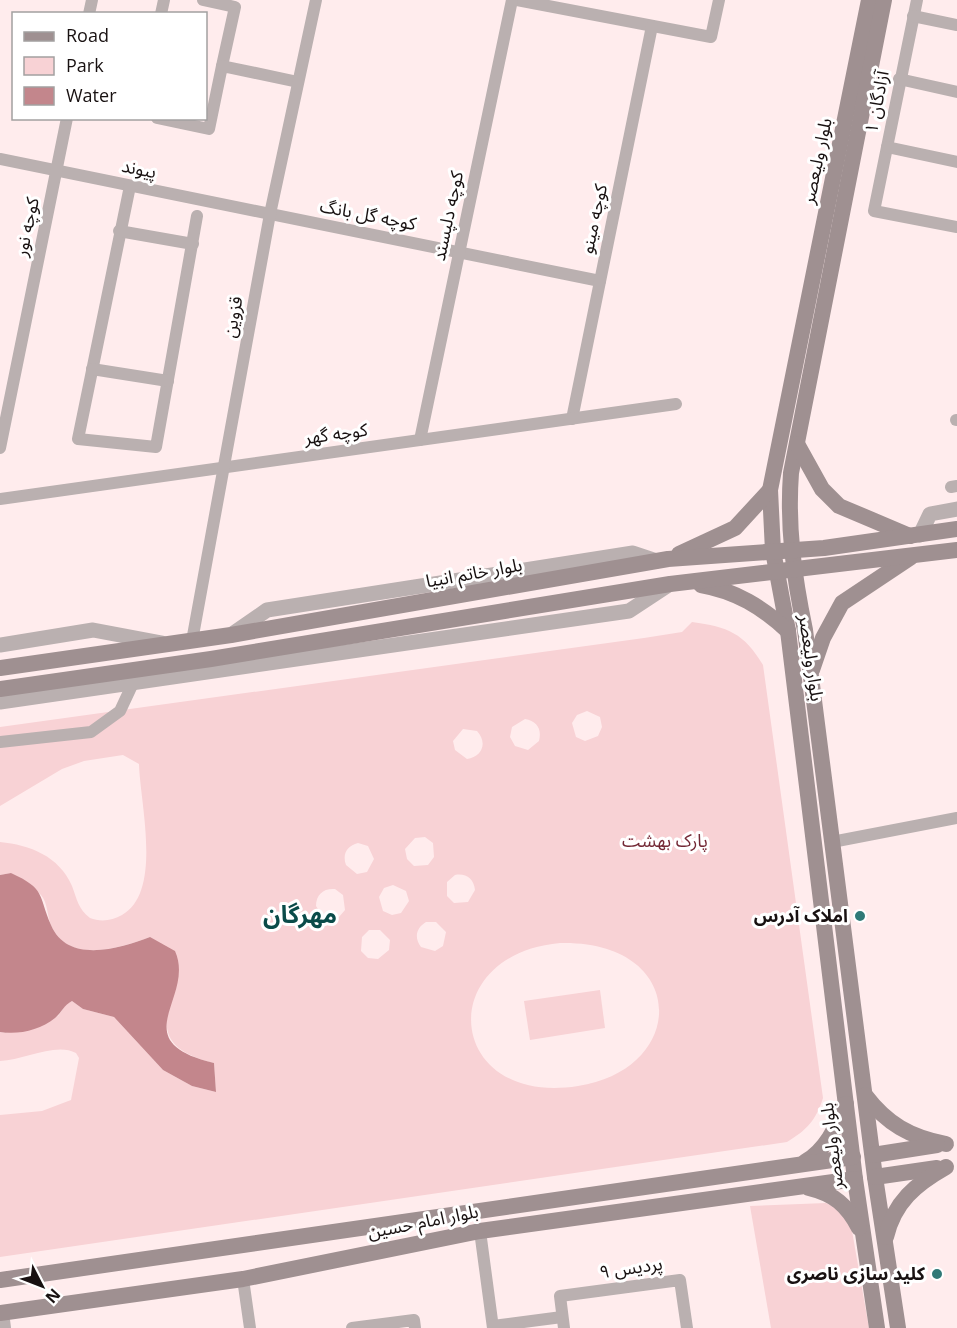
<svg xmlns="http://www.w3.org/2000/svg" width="957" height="1328" font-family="'Open Sans','Noto Sans Arabic',sans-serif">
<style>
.green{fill:#f8d2d5;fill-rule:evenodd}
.water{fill:#c3868c}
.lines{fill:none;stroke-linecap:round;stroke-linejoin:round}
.minor{stroke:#bab0b0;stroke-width:12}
.tertiary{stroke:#bab0b0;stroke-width:15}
.secondary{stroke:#9f9091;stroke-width:16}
.poi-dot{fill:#307977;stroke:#fff;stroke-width:2}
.labels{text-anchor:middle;stroke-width:6;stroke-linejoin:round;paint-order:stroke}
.street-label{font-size:18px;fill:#181111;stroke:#fff}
.park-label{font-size:18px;fill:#732835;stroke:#fff}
.poi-label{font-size:18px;font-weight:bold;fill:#181111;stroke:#fff;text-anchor:end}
.district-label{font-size:24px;font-weight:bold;fill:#0a4b49;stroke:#fff}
</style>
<rect width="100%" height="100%" fill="#ffeced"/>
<g class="green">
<path d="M692,622C728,627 744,633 763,665L823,1098C816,1120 807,1130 787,1142L0,1257V1115L42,1111L71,1100L79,1058L76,1053C56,1042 24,1060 0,1061V1032L7,1033L58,1016L66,1004L72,1001L83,1009L114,1017L163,1070L192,1086L216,1092L214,1063C190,1057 163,1047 167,1017C167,1011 171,1005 170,999C168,979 157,957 150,937C120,948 68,965 51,925C47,916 48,903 41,895C33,887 21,880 11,873L0,875V842C30,845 59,856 72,886C77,899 78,909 90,918C100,922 112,921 122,915C163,892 140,803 139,764L123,755L84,761L62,769L0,806V727L644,638L682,632ZM587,711L600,717L602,727L598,736L585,741L576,737L572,723L577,715ZM525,719C537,721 542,729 539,741L528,750L515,746L510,737L512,727ZM463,729L477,731C488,743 482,757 467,759L455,750L453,741ZM425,837L433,843L434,857L428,865L414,866L407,859L405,849L415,838ZM358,843L368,846L374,859L367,872L357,874L346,865C342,854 347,846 358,843ZM455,875C466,873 474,879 475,890L468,902L454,903L447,896V882ZM393,885L406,891L409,901L401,913L392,915L383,911L379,897L384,888ZM335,889L343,895L345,910L339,917L324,918L316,906C316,894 324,888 335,889ZM426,922H436L446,932L443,946L435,951L421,947C414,938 416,928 426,922ZM369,930H380L390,940L389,950L378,959L368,958L361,951L362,937ZM560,943C689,940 689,1069 578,1086C447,1107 431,955 560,943Z"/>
<polygon points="600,990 605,1028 530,1040 524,1001"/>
<polygon points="826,1203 839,1209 851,1225 869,1328 771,1328 750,1206"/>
</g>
<path class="water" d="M11,873C46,889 38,895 51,925C68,965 121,948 150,937L175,951C196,998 122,1041 214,1063L216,1092L192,1086L163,1070L114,1017L83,1009L72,1001C64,1005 62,1012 55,1018C40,1030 19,1035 0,1032V875Z"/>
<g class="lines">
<g class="minor">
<polyline points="203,0 235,7 222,66"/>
<polyline points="517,0 711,37 719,0"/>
<polyline points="917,0 874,211 957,227"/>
<polyline points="89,14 92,0"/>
<polyline points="161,14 164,0"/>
<polyline points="913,16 957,25"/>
<polyline points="899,79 957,92"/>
<polyline points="157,118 209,129 222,66 298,82"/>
<polyline points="887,147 957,162"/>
<polyline points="0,159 600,281"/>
<polyline points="130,186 78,439 156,447 197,216"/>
<polyline points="119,231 193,244"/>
<polyline points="92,369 168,381"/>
<polyline points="572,419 652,26"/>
<polyline points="956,420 957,420"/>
<polyline points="420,440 512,0"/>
<polyline points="0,448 67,118"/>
<polyline points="951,487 957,486"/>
<polyline points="0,499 676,404"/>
<polyline points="192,641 270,214 316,0"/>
<polyline points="0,742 91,732 120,711 134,681"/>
<polyline points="832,842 957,818"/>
<polyline points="480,1231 493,1328"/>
<polyline points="243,1279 250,1328"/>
<polyline points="3,1312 5,1328"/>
<polyline points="493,1326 562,1317"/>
<polyline points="352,1328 414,1320 415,1328"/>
<polyline points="564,1328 560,1296 680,1280 687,1328"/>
</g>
<g class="tertiary">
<polyline points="920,535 930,514 957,509"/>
<polyline points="231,635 267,610 633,553 657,561"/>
<polyline points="0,645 93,630 162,643"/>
<polyline points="0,702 629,611 670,584"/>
</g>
<g class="secondary">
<polyline points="869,0 770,490 773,551 788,631 855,1179 877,1328"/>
<path d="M884,0L791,473C787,527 794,577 805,630L875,1177L898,1328"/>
<polyline points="797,444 822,489 839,506 910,536"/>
<polyline points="679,554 735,528 770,490"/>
<path d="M701,585C736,591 762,607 788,631"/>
<polyline points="0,668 231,635 668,559 824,548 957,529"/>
<polyline points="812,670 823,638 842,603 911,557"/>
<polyline points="0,689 211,659 670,584 957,550"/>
<path d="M865,1095C887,1124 910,1137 946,1144"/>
<polyline points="873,1155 937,1145"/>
<path d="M805,1162C827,1149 836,1127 846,1104"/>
<polyline points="875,1177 937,1168"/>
<path d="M809,1188C834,1194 847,1205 859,1228"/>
<path d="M886,1237C894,1202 916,1184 946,1167"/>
<polyline points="0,1280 853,1157"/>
<polyline points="0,1313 243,1279 480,1231 855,1179"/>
</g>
</g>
<g class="poi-dot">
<circle cx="860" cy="916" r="6"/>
<circle cx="937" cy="1274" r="6"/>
</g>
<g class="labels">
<g class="street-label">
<text transform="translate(877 102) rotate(-79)" y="6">آزادگان ۱</text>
<text transform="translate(817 161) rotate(-78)" y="6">بلوار ولیعصر</text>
<text transform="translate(139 169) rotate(11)" y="6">پیوند</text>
<text transform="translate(368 215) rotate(11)" y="6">کوچه گل بانگ</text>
<text transform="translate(448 216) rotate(-78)" y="6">کوچه دلپسند</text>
<text transform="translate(594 219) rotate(-78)" y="6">کوچه مینو</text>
<text transform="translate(27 227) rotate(-78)" y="6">کوچه نور</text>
<text transform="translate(233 317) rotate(-80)" y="6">قزوین</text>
<text transform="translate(336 434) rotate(-8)" y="6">کوچه گهر</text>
<text transform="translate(474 573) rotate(-10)" y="6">بلوار خاتم انبیا</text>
<text transform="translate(811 658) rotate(82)" y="6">بلوار ولیعصر</text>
<text transform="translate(832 1146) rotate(-97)" y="6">بلوار ولیعصر</text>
<text transform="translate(423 1222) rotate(-11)" y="6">بلوار امام حسین</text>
<text transform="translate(631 1268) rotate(-8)" y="6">پردیس ۹</text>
</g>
<g class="park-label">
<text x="665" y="847">پارک بهشت</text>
</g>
<g class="poi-label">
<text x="848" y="922">املاک آدرس</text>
<text x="925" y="1280">کلید سازی ناصری</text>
</g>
<g class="district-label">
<text x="300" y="923">مهرگان</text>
</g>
</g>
<rect x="12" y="12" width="195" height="108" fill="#ffffff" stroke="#a3a0a0" stroke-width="1.5"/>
<rect x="24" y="32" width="30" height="9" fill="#9f9091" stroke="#a3a0a0" stroke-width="1.5"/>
<text x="66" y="42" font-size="18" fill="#181111">Road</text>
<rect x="24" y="57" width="30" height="18" fill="#f8d2d5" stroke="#a3a0a0" stroke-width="1.5"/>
<text x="66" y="72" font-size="18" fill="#181111">Park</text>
<rect x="24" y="87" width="30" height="18" fill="#c3868c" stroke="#a3a0a0" stroke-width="1.5"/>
<text x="66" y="102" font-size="18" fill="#181111">Water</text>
<g transform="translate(42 1286) rotate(132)" stroke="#ffffff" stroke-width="4.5" paint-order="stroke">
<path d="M0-4.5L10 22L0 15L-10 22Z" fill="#181111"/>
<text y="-9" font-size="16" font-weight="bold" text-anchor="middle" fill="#181111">N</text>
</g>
</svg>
